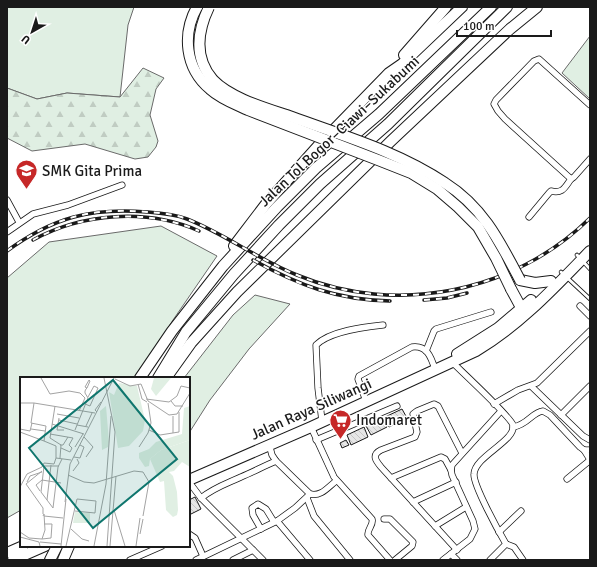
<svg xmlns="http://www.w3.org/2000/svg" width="597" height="567" font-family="Signika,sans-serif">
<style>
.grass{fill:#e0efe3;stroke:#6a6a6a}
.forest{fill:url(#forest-firs);stroke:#6a6a6a}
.building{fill:url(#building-back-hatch);stroke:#1a1a1a}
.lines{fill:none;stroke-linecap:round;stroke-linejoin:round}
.lane-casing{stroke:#1a1a1a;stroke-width:4.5}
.street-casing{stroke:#1a1a1a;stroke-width:7}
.highway-casing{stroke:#1a1a1a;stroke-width:12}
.lane{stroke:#fff;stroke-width:3}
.street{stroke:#fff;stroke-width:5.5}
.highway{stroke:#fff;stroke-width:10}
.rail-casing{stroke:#1a1a1a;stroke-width:3.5}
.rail{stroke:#fff;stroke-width:2;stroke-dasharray:6;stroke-linecap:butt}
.highway-bridge-casing{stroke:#1a1a1a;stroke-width:12;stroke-linecap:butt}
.highway-bridge{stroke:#fff;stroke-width:10}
.labels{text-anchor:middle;stroke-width:3;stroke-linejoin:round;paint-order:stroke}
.street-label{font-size:15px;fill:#1a1a1a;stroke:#fff}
.poi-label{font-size:15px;fill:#1a1a1a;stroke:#fff;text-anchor:start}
.inset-road{fill:none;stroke:#a3a3a3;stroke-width:1}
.view{fill:#0f766e;fill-opacity:0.15;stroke:#0f766e;stroke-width:2}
.inset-edge{fill:none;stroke:#1a1a1a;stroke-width:2}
</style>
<defs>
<pattern id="forest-firs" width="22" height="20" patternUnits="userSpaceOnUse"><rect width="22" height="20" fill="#e0efe3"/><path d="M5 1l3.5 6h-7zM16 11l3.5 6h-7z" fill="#c0ccc2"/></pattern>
<pattern id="building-back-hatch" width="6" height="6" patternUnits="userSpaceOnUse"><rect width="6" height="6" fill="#e6e6e6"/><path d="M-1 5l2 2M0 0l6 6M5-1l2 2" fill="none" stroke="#c5c5c5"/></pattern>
</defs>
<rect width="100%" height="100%" fill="#fff"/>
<g class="grass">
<polygon points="7,7 134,7 128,25 120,97 67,93 37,99 7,88"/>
<polygon points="590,36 590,99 562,73"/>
<polygon points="161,226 217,256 173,320 137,378 21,378 21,510 7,518 7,278 49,242"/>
<polygon points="255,295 290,304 249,349 210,400 189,433 189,378 184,378 233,315"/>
</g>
<polygon class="forest" points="143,68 164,78 156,89 150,115 158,141 156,147 148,157 135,159 85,144 32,151 7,138 7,88 37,99 67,93 120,97"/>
<g class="building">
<polygon points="402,409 407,418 389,427 385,417"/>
<polygon points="382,418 387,427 371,435 366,426"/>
<polygon points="364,427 368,437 351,445 347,435"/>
<polygon points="346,440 349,445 342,448 340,443"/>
<polygon points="195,497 201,509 189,515 189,500"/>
</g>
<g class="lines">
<defs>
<g id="lane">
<polyline points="577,255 590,269"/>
<polyline points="561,272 590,299"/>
</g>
<g id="street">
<polyline points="590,105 539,59 534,61 496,100 494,104 498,111 505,119 570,178 571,179 574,177 590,159"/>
<polyline points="7,200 19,222"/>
<path d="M529,217L549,193L551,191C563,194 565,187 571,179"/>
<polyline points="7,232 33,214 68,205 122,185"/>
<polyline points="580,306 590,316"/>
<polyline points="426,351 434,331 436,329 491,312"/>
<path d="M451,361C460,370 511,417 513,425C516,441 475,456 474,474C473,485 499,532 506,544L490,560"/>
<polyline points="531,386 583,436 590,440"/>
<path d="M366,401L358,379L359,376L412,347C427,345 431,357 435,369"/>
<polyline points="494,404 518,390 537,383 590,331"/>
<polyline points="561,415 590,386"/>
<path d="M322,421L318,388L316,345C330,331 364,327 383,325"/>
<path d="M311,427L334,477L372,519C374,525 367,529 368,535L390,560"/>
<path d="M513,427C528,425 532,412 543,411L550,415L580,447L584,450H590"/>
<polyline points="316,440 397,406"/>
<path d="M269,444L272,455L276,461L310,494C321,497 328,487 336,481"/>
<polyline points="391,478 441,457 445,459 451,470"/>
<polyline points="567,479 589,461 589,458 584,450"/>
<polyline points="189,482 201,498 263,560"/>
<path d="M201,498C215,487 226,484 241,477C253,472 264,466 276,461"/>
<polyline points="307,498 314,516 350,560"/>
<polyline points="413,502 456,482"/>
<polyline points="384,519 390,519 413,542 412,546 395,560"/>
<polyline points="277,521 310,560"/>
<polyline points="435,526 466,507"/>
<polyline points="261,529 253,515 252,508 258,504 266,509 274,522"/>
<polyline points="499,532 521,511"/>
<polyline points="189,534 195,538 203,556"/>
<polyline points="506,544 514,547 523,560"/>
<path d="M457,550L381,467C376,461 371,455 381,450L415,437L417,432L413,414L417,411L434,404L438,406L462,453"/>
<polyline points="451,554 457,560"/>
<polyline points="130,560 162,546"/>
<polyline points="196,560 277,521 295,508 310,494"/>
<polyline points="233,560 253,550"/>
<polyline points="443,560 470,539 475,529 473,521 452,475 451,470 452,465 501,411"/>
</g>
<g id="highway">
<polyline points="404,55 446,7"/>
<polyline points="234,246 266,204 318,146 389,73 402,64 462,7"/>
<polyline points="520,280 535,283 551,281"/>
<polyline points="511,289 524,313"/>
<polyline points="457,354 498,328 531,300"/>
<polyline points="140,378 172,331 223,266 277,207 316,168 379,114 491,7"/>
<polyline points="158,378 186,332 234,274 279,225 320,184 388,124 507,7"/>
<polyline points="166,378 191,343 237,292 391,141 510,29 537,7"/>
<path d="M189,480L311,427L476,351C520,325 555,287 590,251"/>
<polyline points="7,553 23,546"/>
<polyline points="13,560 45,546"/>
<polyline points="50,560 57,546"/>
<polyline points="63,560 69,546"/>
</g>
</defs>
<use href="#lane" class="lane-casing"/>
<use href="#street" class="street-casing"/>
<use href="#highway" class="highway-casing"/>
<use href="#lane" class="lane"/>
<use href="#street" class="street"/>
<use href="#highway" class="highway"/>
<defs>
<g id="rail">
<path d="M33,240C82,213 147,208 199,231"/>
<path d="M7,251C52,218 91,207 147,212C160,213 174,214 187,219C225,234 259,260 297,275C396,316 514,293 590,218"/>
<path d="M253,260C298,285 337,300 390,301"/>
<polyline points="424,300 447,298 467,293"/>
</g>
</defs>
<use href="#rail" class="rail-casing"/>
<use href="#rail" class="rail"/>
<defs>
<g id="highway-bridge">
<path d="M197,7C182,34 185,68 210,89C221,99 235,104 248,110L378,160L411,173L437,189L458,207L478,227L496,258L511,289"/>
<path d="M209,7C197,32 194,58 213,80C231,99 269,109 292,117C344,136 399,152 445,183C483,207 500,242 520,280"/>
</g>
</defs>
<use href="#highway-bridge" class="highway-bridge-casing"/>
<use href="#highway-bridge" class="highway-bridge"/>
</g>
<defs>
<symbol id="school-pin" viewBox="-11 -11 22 30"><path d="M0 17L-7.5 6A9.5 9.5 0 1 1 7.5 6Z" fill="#c62828" stroke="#fff"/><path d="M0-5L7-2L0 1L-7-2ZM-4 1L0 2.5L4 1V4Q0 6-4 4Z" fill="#fff"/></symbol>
<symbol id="supermarket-pin" viewBox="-11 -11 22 30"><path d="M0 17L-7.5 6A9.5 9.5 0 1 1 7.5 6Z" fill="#c62828" stroke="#fff"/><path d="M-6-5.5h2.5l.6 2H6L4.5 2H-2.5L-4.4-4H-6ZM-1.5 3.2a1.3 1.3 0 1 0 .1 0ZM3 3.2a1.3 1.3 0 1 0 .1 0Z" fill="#fff"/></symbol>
</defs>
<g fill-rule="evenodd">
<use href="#school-pin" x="14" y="158" width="25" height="34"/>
<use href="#supermarket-pin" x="328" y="408" width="25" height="34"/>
</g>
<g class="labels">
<g class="street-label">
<text transform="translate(339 131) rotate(-43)" y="5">Jalan Tol Bogor–Ciawi–Sukabumi</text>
<text transform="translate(311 409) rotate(-24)" y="5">Jalan Raya Siliwangi</text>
</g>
<g class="poi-label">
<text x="42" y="176">SMK Gita Prima</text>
<text x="356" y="425">Indomaret</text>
</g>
</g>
<g transform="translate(20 377)">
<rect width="170" height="170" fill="#fff"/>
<path d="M99,6L117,9L125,43L123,54L109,69L98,71L89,15L94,18ZM86,29L89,65L88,70L82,73L80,34ZM170,63V90L162,85L154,94L149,95L153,99L157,115L158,133L157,138L153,140L146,133L144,104L140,105L130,82L141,73ZM55,135L70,136V146H53Z" fill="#e0efe3"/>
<path d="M134,1H151L136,19L131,12ZM170,29V63L141,73L130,82L129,89L125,90L119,81V76L129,72L136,65L162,57L164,31Z" fill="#e0efe3"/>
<path class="inset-road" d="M21,1L30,17L49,14L60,16L65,21L59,34M84,1L95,55L87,169M95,2L110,9L121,7L128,24L149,38L157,37L170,16M118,7L122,22L127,25M126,22L149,25L157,19L161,9L170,11M151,24L155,29H163M0,26H14M65,27L70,29L78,11L74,9L68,20M35,29L30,61L41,68L40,81M77,35L75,33L81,25M37,37L59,41M39,41L37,53H44M39,43L57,47M32,47L64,57M57,48L68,21L65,16V14L66,12L67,11L70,4L69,3L65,10L67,11M66,49L72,36M0,52L10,54L12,46M11,52L25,54M55,53L57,48L68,50M129,53L140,58L159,55V35M0,55L24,64M153,56V39M30,57L53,61L49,68L52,71L50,75L41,71M64,60L73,70L66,80M40,68H43L48,60M55,70L63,57M119,70L128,56L131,46L128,26M54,80L60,81L64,70L60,68M51,83L36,81V69L24,64L26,49L11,46L14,26L75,36M39,89H24L21,115L33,131L38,90L42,82M22,94L6,107L23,131V137M53,94L59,86L57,82M48,98L64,105L74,106L114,94L123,95L129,105L123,139M7,105L10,99L22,95M0,110L7,97L22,90L24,86L34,87L36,81M20,114L16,108L22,103L41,106M27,123L31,88M45,125L50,87L94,1M94,133L105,169M24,139L43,141M51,152L62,162L69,164M0,155L9,161L22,162L25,153L24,137L23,139M120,157L123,142M0,160L19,165L20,169M22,162L31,161L32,147H24M20,165L41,167M41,169L46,122M46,169L57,122L76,124L75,136L55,134M74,169L86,107L91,39M90,169L96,99M116,169L120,141"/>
<path class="view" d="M93,3L157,82L73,151L9,71Z"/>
<rect width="170" height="170" class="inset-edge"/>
</g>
<rect width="597" height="567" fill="none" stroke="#1a1a1a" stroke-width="16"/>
<g transform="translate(32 32) rotate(219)" stroke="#ffffff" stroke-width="3" paint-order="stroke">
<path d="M0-3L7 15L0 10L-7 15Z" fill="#1a1a1a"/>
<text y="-6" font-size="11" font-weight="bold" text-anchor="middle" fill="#1a1a1a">U</text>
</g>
<path d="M457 30v6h94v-6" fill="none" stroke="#1a1a1a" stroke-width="2"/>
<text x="463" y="30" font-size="12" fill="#1a1a1a" stroke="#ffffff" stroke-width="3" paint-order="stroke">100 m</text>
</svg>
